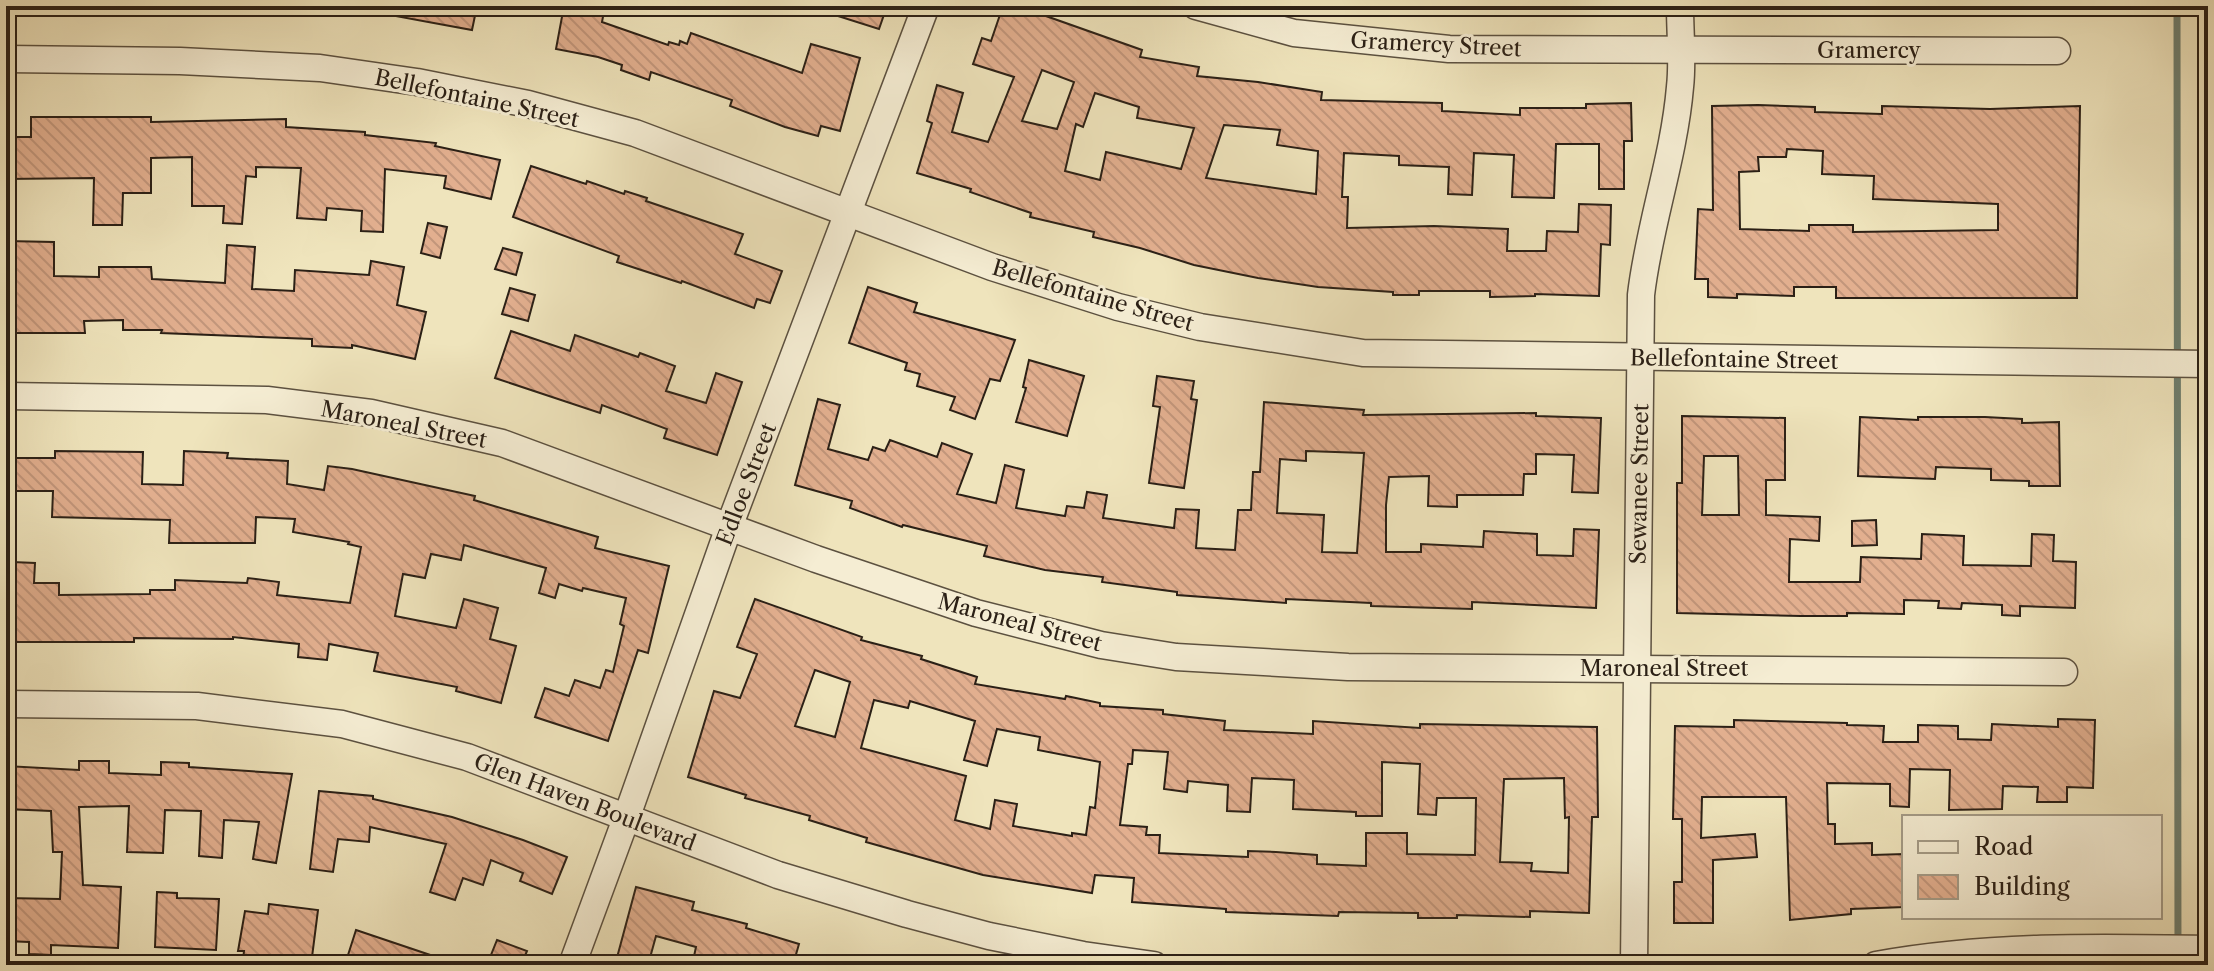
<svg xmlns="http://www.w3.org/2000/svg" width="2214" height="971" font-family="'Libre Caslon Text',serif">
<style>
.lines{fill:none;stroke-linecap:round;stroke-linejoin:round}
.stream{stroke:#6e7f70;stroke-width:7}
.building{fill:url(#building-back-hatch);stroke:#2b2016;stroke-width:2;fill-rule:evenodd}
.street-casing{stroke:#5c5140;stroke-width:29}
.street{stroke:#f5edd3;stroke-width:26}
.labels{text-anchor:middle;stroke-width:6;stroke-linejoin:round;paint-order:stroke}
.street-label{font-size:22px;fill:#2b2016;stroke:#f5edd3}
</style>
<defs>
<pattern id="building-back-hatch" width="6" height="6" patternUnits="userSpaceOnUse" patternTransform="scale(2)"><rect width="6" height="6" fill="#e2af8f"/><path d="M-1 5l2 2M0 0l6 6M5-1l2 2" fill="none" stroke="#c2967b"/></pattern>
</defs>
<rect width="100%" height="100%" fill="#efe4bc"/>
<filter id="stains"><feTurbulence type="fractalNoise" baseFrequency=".0025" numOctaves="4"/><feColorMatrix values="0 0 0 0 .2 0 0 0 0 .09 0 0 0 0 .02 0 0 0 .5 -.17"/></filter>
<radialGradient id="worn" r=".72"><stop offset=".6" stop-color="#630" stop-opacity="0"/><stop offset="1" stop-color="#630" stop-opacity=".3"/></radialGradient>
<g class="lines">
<polyline class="stream" points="2177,6 2178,965"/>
</g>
<g class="building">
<polygon points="390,6 477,6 472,30 390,15"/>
<polygon points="564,6 605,6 602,22 668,45 669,42 679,45 680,41 687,44 691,33 802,73 811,44 860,58 840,131 821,126 818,136 785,127 730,106 732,100 651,72 649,80 621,70 622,65 598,57 556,49"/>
<polygon points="819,6 887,6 879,29 819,10"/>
<path d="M1003,6H1030L1029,10L1142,50L1140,57L1199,67L1197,76L1258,82L1322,92L1321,100L1442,103V111L1520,115V108H1586V104L1631,103L1632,141H1624V189H1599V144H1556L1554,198L1512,197L1514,155L1474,153L1472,195L1448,194L1449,167L1399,165V156L1344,153L1342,197H1348L1347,228L1434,226L1508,229L1507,251H1546L1547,231L1578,232L1579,204L1611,205L1610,245L1601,244L1599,296L1535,294V296L1490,297V291H1419V295H1393V292L1318,287L1258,278L1194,265L1140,248L1093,237L1094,232L1030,217L1031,213L970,192L971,189L917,173L932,123L927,121L937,85L963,93L952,132L988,142L1014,77L973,64L982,38L991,41ZM1042,70L1074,82L1057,129L1022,121ZM1095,93L1139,107L1137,118L1194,128L1181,169L1106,152L1100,180L1065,171L1076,124L1083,127ZM1224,125L1280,130L1277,145L1318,151L1316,194L1206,178Z"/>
<path d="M1758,105L1815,107V112L1882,114V106L1990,109L2080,106L2077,298H1836V287H1794V296L1737,294V298L1708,297V279H1695L1698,209L1713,210L1712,106ZM1787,149L1823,151L1822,174L1874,176L1873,199L1998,204V230L1853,232V225H1809V231L1740,229L1739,172L1759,171L1758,157H1786Z"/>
<polygon points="31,117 151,117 151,122 286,119 286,127 365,132 365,135 436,143 435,146 500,160 491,199 444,188 446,176 385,169 383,232 361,231 362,211 327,208 326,220 297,218 301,168 256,167 256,177 246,176 242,224 223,223 224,206 192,206 192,157 151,158 151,193 123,193 122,225 93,225 94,178 6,179 6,137 31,137"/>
<polygon points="531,166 586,184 587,181 624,194 625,191 647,198 646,201 743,234 735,254 782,271 770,303 757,299 754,308 682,281 681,283 617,262 619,256 513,217"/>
<polygon points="428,223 447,227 440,258 421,253"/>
<polygon points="6,241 54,242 54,276 99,277 99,267 151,267 152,279 225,283 227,245 255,247 252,289 294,291 295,270 369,275 371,261 404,267 397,305 426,312 415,359 352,345 352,348 312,346 312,339 161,333 162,330 123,330 123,320 84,321 85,333 6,333"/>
<polygon points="503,248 522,253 516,275 495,269"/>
<polygon points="868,287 917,303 914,312 1015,340 1000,381 990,379 975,419 950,410 955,397 917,386 920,374 905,370 907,363 849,343"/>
<polygon points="510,288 535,295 528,321 502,314"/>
<polygon points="511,331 570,351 575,335 638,357 640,353 675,366 666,391 706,403 716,373 742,382 717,455 664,438 667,429 602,405 600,413 495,378"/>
<polygon points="1029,360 1084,376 1067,436 1016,422 1026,388 1023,387"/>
<polygon points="1157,376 1194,381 1191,399 1197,400 1184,488 1149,483 1160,407 1153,406"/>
<path d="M818,399L840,405L828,449L868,460L873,447L885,451L890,440L937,457L942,443L972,454L957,494L996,503L1005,465L1024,470L1016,508L1065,516L1067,506L1084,508L1087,492L1107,495L1103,518L1174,528L1176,509L1199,510L1196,548L1235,550L1238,510H1251L1253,472H1260L1264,402L1364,410L1363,415L1536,413V416L1601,418L1598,493L1572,492L1574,455L1536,454V474H1524L1523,495H1457V507L1428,506L1429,476L1389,477L1386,505V552H1421V544L1483,547L1484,531L1537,534V555L1573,556L1574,529L1599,530L1596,608L1472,602V609L1371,606V603L1286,599V603L1177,595V592L1102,582L1103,577L1045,570L984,556L987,546L903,525L902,527L850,508L852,501L795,485ZM1306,451L1364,453L1357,553L1322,552L1324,515L1277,513L1280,459L1306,461Z"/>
<path d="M1682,416L1785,418V480H1766V515L1820,517L1819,541L1790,539L1789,582H1860L1861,557L1921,559L1922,534L1964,536L1963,565L2031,566L2032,534L2054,535L2053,561L2076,562L2075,608L2020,606V616L2002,615V605L1962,603L1961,609L1938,608L1939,601L1904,600V614L1847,613V616H1801L1677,613V483H1682ZM1704,456H1738L1739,515H1702Z"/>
<polygon points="1860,417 1918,420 1918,417 1985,417 2022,419 2022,423 2059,422 2060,486 2029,486 2029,481 1991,480 1991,469 1936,467 1935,479 1858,476"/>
<polygon points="55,451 143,452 142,484 183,485 184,451 228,453 227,458 288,461 287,484 324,490 328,466 352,469 475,496 474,500 598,537 595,548 669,566 648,653 638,650 608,741 535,717 545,688 569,696 575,680 600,688 606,670 613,672 624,626 620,624 626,598 583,588 582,591 559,584 555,598 539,593 546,568 464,545 461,560 431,554 425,578 403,574 395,616 456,628 464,599 498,608 490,639 516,646 501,703 456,691 457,687 374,671 378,653 329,644 327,660 298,657 299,644 233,637 233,639 134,638 134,642 6,642 6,581 12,581 13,562 35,563 34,583 59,583 59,595 150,594 150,590 175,590 175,580 247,583 248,578 279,582 277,595 350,603 361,547 348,544 349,542 293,532 295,519 256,517 255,543 169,543 170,520 52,517 53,491 6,491 6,458 55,458"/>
<polygon points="1876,520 1877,545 1852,546 1852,521"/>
<path d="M755,599L862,637L861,640L922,656L921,659L977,677L975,684L1065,699L1066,696L1100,703V706L1163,710V714L1225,721L1224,730L1313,734V721L1420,728V724L1597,727L1598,817H1592L1589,913L1530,911V917L1457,915V918H1418V913L1339,912L1338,916L1226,912V909L1132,902L1134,878L1095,875L1092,893L983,875L866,842L867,838L809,820L810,816L745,798L746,795L688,777L714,691L740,698L757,654L737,647ZM815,670L850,682L835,737L795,726ZM874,700L908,708L910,701L975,721L964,760L987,766L997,729L1040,737L1038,750L1100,762L1095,808L1090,807L1086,835L1072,833V836L1013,826L1017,804L995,800L990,829L955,820L966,776L861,748ZM1133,750L1168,752L1164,789L1187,792L1188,781L1228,785L1227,811L1250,812L1252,778L1294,780L1293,809L1356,812V816H1382V762L1420,764L1418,814L1436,815L1437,798H1476L1475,855L1407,854V833H1366V866L1317,864V855L1276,852L1248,851V857L1159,853L1160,835H1146L1147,827L1120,825L1128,764H1132ZM1564,778L1565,818L1569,817L1568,873L1531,871L1532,863L1500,862L1504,779Z"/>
<polygon points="2058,719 2095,720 2093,788 2067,787 2067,802 2037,802 2038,787 2003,786 2002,809 1949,810 1950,770 1910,769 1909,807 1890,806 1890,784 1827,783 1828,824 1835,824 1835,844 1872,843 1872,855 1904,854 1904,907 1851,909 1851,914 1790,920 1786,797 1702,797 1701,838 1755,834 1757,857 1713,860 1713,923 1674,923 1674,882 1682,882 1682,819 1673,819 1675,726 1734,727 1734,720 1847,723 1847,725 1884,726 1883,742 1918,742 1918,725 1958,726 1958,739 1991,740 1992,724 2058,727"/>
<polygon points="79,761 109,761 109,773 161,775 161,762 189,763 189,767 292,774 276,863 253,859 259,822 224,820 222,858 199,856 201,811 165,810 163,853 127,852 129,806 79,807 83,885 121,887 118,948 51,945 51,955 29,954 29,942 6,941 6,898 60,899 62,852 53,852 51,811 6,809 6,766 79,770"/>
<polygon points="319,791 373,796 373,799 452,817 523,840 567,857 552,894 520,881 523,873 491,860 483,885 463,878 455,900 430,892 446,844 370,827 369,842 338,839 333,872 310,869"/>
<polygon points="636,887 694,902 692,910 747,924 746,928 799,944 793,965 708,965 693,961 696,947 656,936 648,965 615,965"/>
<polygon points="157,892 177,893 177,898 219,899 216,950 155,947"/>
<polygon points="269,904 318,910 311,965 284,965 243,960 244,951 238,951 245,911 268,914"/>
<polygon points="356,930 451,962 450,965 358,965 360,959 348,955"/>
<polygon points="497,940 527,951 521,965 487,965"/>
</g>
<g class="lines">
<defs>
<g id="street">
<polyline points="1196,6 1294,33 1449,49 2057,51"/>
<polyline points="6,59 180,61 320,68 417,82 528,104 635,133 992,267 1118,307 1200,327 1363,353 2208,364"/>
<polyline points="6,396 267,400 371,413 502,443 816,559 976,613 1101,645 1176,657 1348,667 2064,672"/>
<polyline points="6,704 197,706 342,724 467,757 778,875 907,914 989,936 1083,955 1154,965"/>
<polyline points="572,965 627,816 729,527 926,6"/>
<path d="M1634,965L1641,295C1649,225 1674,158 1680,87C1683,61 1680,33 1680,6"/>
<path d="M1876,965C1985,945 2097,947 2208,949"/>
</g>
</defs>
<use href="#street" class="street-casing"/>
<use href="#street" class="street"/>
</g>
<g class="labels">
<g class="street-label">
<text transform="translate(1436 44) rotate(3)" y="8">Gramercy Street</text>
<text x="1869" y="58">Gramercy</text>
<text transform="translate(477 98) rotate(12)" y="8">Bellefontaine Street</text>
<text transform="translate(1093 295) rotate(16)" y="8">Bellefontaine Street</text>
<text transform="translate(1734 359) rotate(1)" y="8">Bellefontaine Street</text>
<text transform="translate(404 424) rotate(11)" y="8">Maroneal Street</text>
<text transform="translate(746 484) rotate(-69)" y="8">Edloe Street</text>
<text transform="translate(1639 484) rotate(-89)" y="8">Sewanee Street</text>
<text transform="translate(1020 622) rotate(15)" y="8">Maroneal Street</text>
<text x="1664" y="676">Maroneal Street</text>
<text transform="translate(585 802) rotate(21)" y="8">Glen Haven Boulevard</text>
</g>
</g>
<rect width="2214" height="971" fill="none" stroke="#efe4bc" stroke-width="32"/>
<rect x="8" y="8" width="2198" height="955" fill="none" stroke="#2b2016" stroke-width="4"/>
<rect x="16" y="16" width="2182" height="939" fill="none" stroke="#2b2016" stroke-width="2"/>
<rect x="1902" y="815" width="260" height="104" fill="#f5edd3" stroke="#a49b87" stroke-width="2"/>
<rect x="1918" y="841" width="40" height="12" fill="#f5edd3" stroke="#a49b87" stroke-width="2"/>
<text x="1974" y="855" font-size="24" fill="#2b2016">Road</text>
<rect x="1918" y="875" width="40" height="24" fill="url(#building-back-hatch)" stroke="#a49b87" stroke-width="2"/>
<text x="1974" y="895" font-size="24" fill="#2b2016">Building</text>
<rect width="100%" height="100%" filter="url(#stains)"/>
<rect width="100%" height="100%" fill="url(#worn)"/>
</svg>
